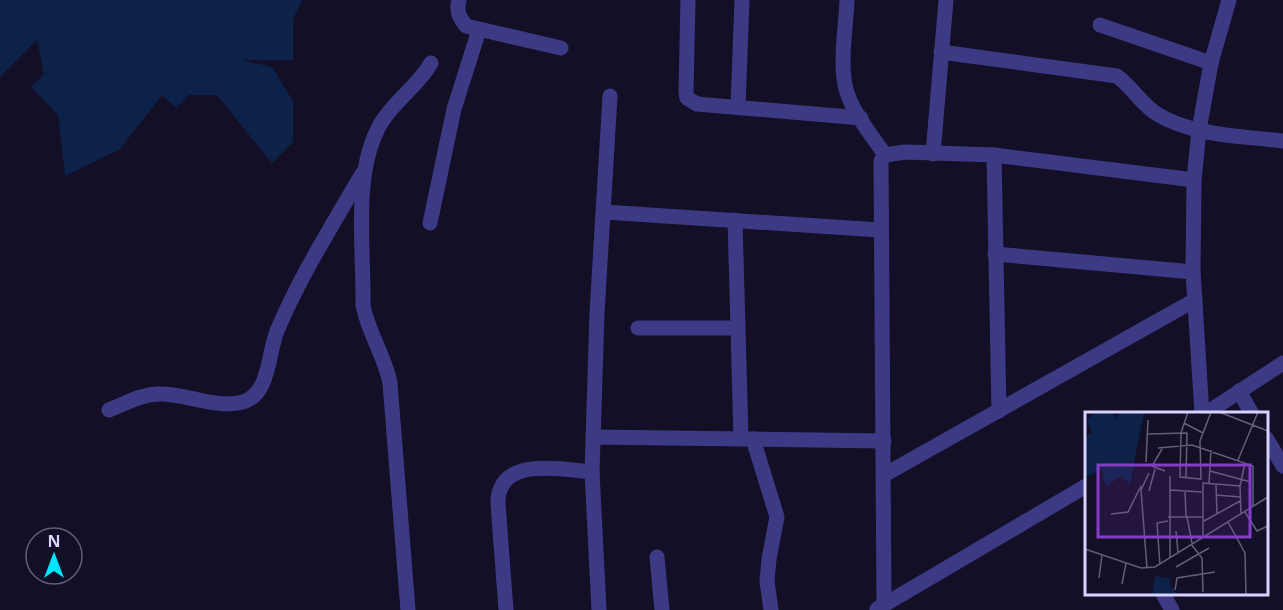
<svg xmlns="http://www.w3.org/2000/svg" width="1283" height="610" font-family="'Noto Sans',sans-serif">
<style>
.water{fill:#0c2248}
.lines{fill:none;stroke-linecap:round;stroke-linejoin:round}
.minor{stroke:#3d3a85;stroke-width:15}
.inset-road{fill:none;stroke:#625e7d;stroke-width:1.5}
.view{fill:#843dc5;fill-opacity:0.15;stroke:#843dc5;stroke-width:3}
.inset-edge{fill:none;stroke:#d9d4ff;stroke-width:3}
</style>
<rect width="100%" height="100%" fill="#130f26"/>
<polygon class="water" points="0,0 302,0 293,19 293,60 242,60 272,67 293,101 293,142 272,163 217,95 189,95 176,108 162,95 120,149 65,176 58,115 31,87 44,74 37,40 0,77"/>
<g class="lines">
<g class="minor">
<path d="M459,0C456,11 459,17 466,26L561,48"/>
<polyline points="688,0 686,92 687,98 697,104 861,118"/>
<path d="M847,0C846,27 840,58 845,85C850,110 871,134 885,155"/>
<polyline points="1100,25 1211,63"/>
<path d="M941,52L1117,76C1132,87 1141,104 1157,114C1193,136 1242,136 1283,141"/>
<polyline points="738,107 742,0"/>
<polyline points="933,154 946,0"/>
<polyline points="994,155 999,411"/>
<polyline points="1194,180 1199,130 1211,63 1229,0"/>
<polyline points="604,212 880,230"/>
<polyline points="735,220 741,439"/>
<polyline points="430,223 454,109 479,30"/>
<polyline points="995,254 1193,272"/>
<polyline points="638,328 738,328"/>
<polyline points="1239,391 1252,414"/>
<path d="M109,410C125,404 143,393 161,394C186,394 219,409 243,402C270,394 268,353 277,331C300,276 332,226 362,174"/>
<polyline points="1205,414 1283,363"/>
<polyline points="593,437 884,441"/>
<polyline points="1266,438 1283,466"/>
<polyline points="753,439 777,517 769,559 767,581 771,610"/>
<polyline points="884,475 1195,300"/>
<polyline points="657,557 662,610"/>
<polyline points="1163,594 1172,610"/>
<polyline points="884,605 881,161 885,155 905,152 994,155 1194,180 1193,272 1202,414"/>
<polyline points="877,609 1086,486"/>
<path d="M408,610L390,383C385,356 368,333 363,305C364,249 352,172 381,123C395,100 418,86 431,63"/>
<path d="M506,610L498,504C498,500 498,494 500,490C511,458 566,470 592,472"/>
<polyline points="599,610 592,472 597,313 610,96"/>
</g>
</g>
<g transform="translate(1085 412)">
<rect width="183" height="183" fill="#130f26"/>
<path d="M10,0L27,1L32,6L36,0H59L45,72L36,64L21,74L17,58L0,65V24L7,21L2,8ZM70,164L86,167L84,172L91,181L104,183H67Z" fill="#0c2248"/>
<path class="inset-road" d="M103,0L96,21L95,65L115,67M134,0L183,19M99,11L118,21M63,22L102,21L101,66M73,36L107,33L168,54V95M77,37L67,54L80,59M153,48L173,0M61,50L63,8M125,59L166,70M116,68L115,29L126,0M124,71L126,38M131,72L132,102M155,74L160,51M85,78L117,80M64,79L70,57M100,79L101,105M131,83L155,85M160,100L172,119L183,114M26,102L43,100L56,74M83,105H118M102,105L107,131M119,109L155,89M143,110L160,141L161,183M91,119L93,140M118,124V71L155,74L156,102M106,132L117,146L118,180M0,137L56,156L70,155L183,85M85,145V64M75,153L72,111L83,109M91,155L124,136M62,156L56,78L64,61M14,166L17,143M37,172L41,151M90,178L92,166L130,160"/>
<path class="view" d="M13,53H165V125H13Z"/>
<rect width="183" height="183" class="inset-edge"/>
</g>
<g transform="translate(54 556)"><circle r="28" fill="#130f26" stroke="#625e7d" stroke-width="1.5"/>
<path d="M0-4.5L10 22L0 15L-10 22Z" fill="#00e5ff"/>
<text y="-9" font-size="16" font-weight="bold" text-anchor="middle" fill="#d9d4ff">N</text>
</g>
</svg>
